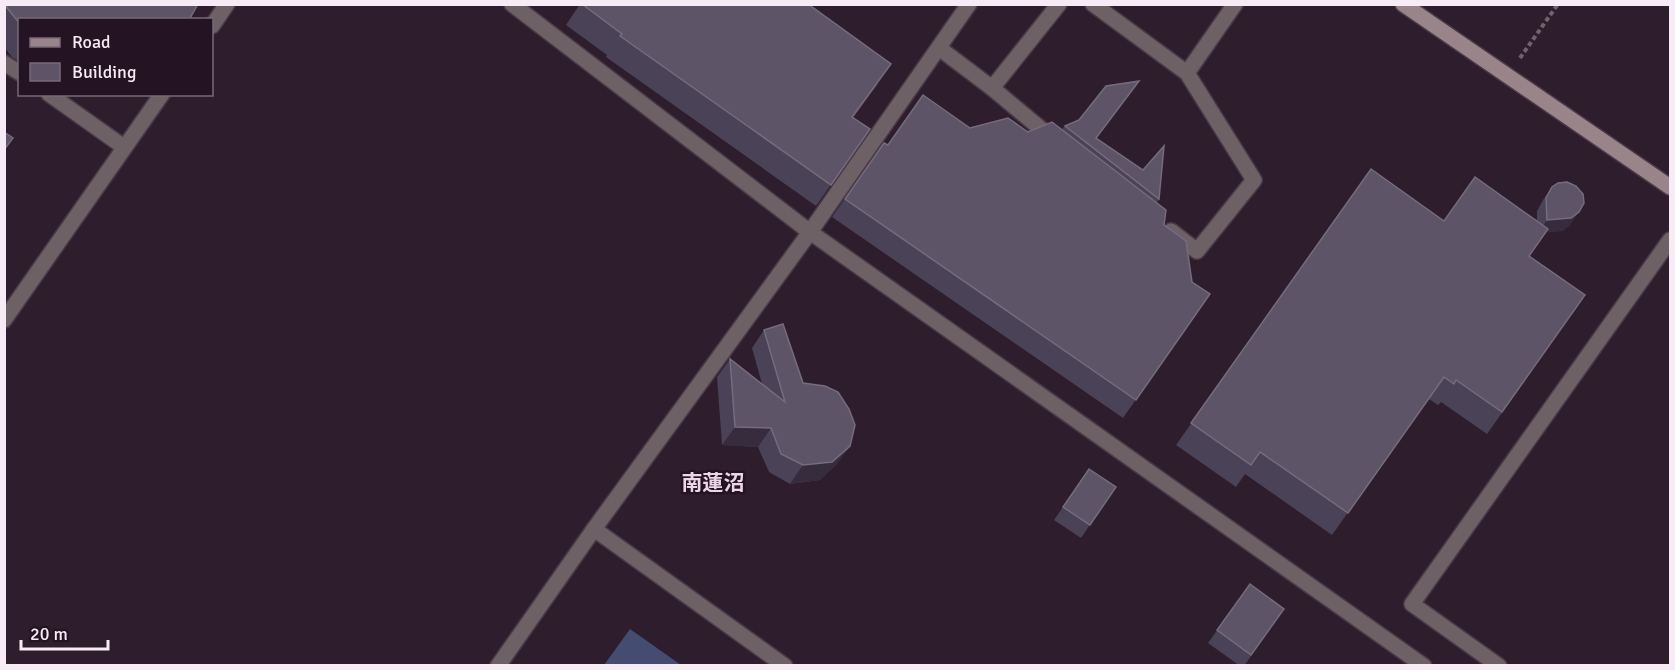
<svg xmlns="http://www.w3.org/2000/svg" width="1675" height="670" font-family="Signika,'Noto Sans JP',sans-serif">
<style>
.water{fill:#444c71}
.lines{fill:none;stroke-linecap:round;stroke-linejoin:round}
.lane-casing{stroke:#4a3a48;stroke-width:18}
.street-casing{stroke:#4a3a48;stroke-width:18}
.secondary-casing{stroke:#4a3a48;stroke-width:18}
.path{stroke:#71626f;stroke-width:4;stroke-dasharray:4.5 3;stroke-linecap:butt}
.lane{stroke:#6e6165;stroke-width:15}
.street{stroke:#6e6165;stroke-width:15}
.secondary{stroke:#99848a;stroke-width:15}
.wall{fill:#4a4256}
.shaded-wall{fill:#372b3e}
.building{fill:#5d5467;stroke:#756c7d;stroke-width:1.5}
.labels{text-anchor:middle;stroke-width:5;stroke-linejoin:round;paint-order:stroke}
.quarter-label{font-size:21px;font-weight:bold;fill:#ecd4e9;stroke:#241323}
</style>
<rect width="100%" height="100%" fill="#2e1d2c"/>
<polygon class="water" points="630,629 681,665 604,665"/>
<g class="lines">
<defs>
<g id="lane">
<polyline points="512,4 810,232 1424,666"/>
<polyline points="1093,4 1187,73 1254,180 1197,251 1171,231"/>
<polyline points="212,26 227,4"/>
<polyline points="939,48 992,88"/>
<polyline points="4,63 20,73"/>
<polyline points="1187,73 1235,4"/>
<polyline points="49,94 124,147"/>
<polyline points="1053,139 992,88 1059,4"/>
<polyline points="4,320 162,94"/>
<polyline points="594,529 785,666"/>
<polyline points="498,666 594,529 810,232 969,4"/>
</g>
<polyline id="street" points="1499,666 1412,604 1670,240"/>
<polyline id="secondary" points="1403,4 1670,187"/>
</defs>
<use href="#lane" class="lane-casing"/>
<use href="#street" class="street-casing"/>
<use href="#secondary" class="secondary-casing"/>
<polyline class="path" points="1520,58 1558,4"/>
<use href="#lane" class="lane"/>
<use href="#street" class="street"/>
<use href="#secondary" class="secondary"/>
</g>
<g class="wall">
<polygon points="4,4 198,4 20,20 20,62 12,57 4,47"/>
<polygon points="580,4 808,4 877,85 853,118 870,129 816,206 606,57 607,55 566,25"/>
<polygon points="1079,120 1096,138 1159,199 1157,203 1164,225 1192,282 1210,294 1123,418 832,217 884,143 888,145 970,128 1028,132 1062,129 1065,126"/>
<polygon points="1371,169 1444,221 1537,221 1537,211 1543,200 1552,187 1570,225 1562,231 1546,232 1529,256 1585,295 1487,434 1441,402 1438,405 1429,399 1332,535 1245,474 1236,487 1176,445"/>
<polygon points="764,330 850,446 837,464 820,480 790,484 769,472 758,447 722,445 717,377 730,359 762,384 752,348"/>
<polygon points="1089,469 1116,487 1081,538 1054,520"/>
<polygon points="1250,584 1284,609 1244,666 1240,666 1208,643"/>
</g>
<g class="shaded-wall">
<polygon points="1579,212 1570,225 1562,231 1538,233 1547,220"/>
<polygon points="735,427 771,428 758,447 722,445"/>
<polygon points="850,446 837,464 820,480 790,484 803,465"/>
</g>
<g class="building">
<polygon points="6,4 198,4 189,20 20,20 20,24 7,8"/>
<polygon points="582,4 808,4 891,64 852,117 870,129 831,185 620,36 622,34"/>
<polygon points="1139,81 1096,138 1143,170 1164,146 1159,199 1065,126 1079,120 1106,86"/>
<polygon points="923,95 970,128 1008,118 1028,132 1052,122 1166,210 1164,225 1186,241 1192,282 1210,294 1136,400 845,199 884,143 888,145"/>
<polygon points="4,132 13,138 4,150"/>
<polygon points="1371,169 1444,221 1475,177 1548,229 1529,256 1585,295 1502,412 1456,380 1454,384 1444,377 1348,513 1260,452 1251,465 1191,423"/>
<polygon points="1567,182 1576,186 1583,194 1584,203 1579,212 1571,218 1547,220 1546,198 1552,187 1558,183"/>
<polygon points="783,324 803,383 825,386 838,392 849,409 855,425 850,446 832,462 803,465 781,454 771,428 735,427 730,359 785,402 764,330"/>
<polygon points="1089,469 1116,487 1090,525 1063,507"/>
<polygon points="1250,584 1284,609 1251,655 1217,630"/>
</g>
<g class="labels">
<g class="quarter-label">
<text x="713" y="490">南蓮沼</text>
</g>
</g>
<rect width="1675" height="670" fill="none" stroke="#f7ebf5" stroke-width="12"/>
<rect x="18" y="18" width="195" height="78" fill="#241323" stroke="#786977" stroke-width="1.5"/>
<rect x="30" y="38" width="30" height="9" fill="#99848a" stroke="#786977" stroke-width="1.5"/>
<text x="72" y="48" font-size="18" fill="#f7ebf5">Road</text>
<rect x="30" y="63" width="30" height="18" fill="#5d5467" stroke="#786977" stroke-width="1.5"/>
<text x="72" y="78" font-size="18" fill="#f7ebf5">Building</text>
<path d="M21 640v9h87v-9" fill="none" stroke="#f7ebf5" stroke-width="3"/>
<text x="30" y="640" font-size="18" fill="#f7ebf5" stroke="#241323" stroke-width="4.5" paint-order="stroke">20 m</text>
</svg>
